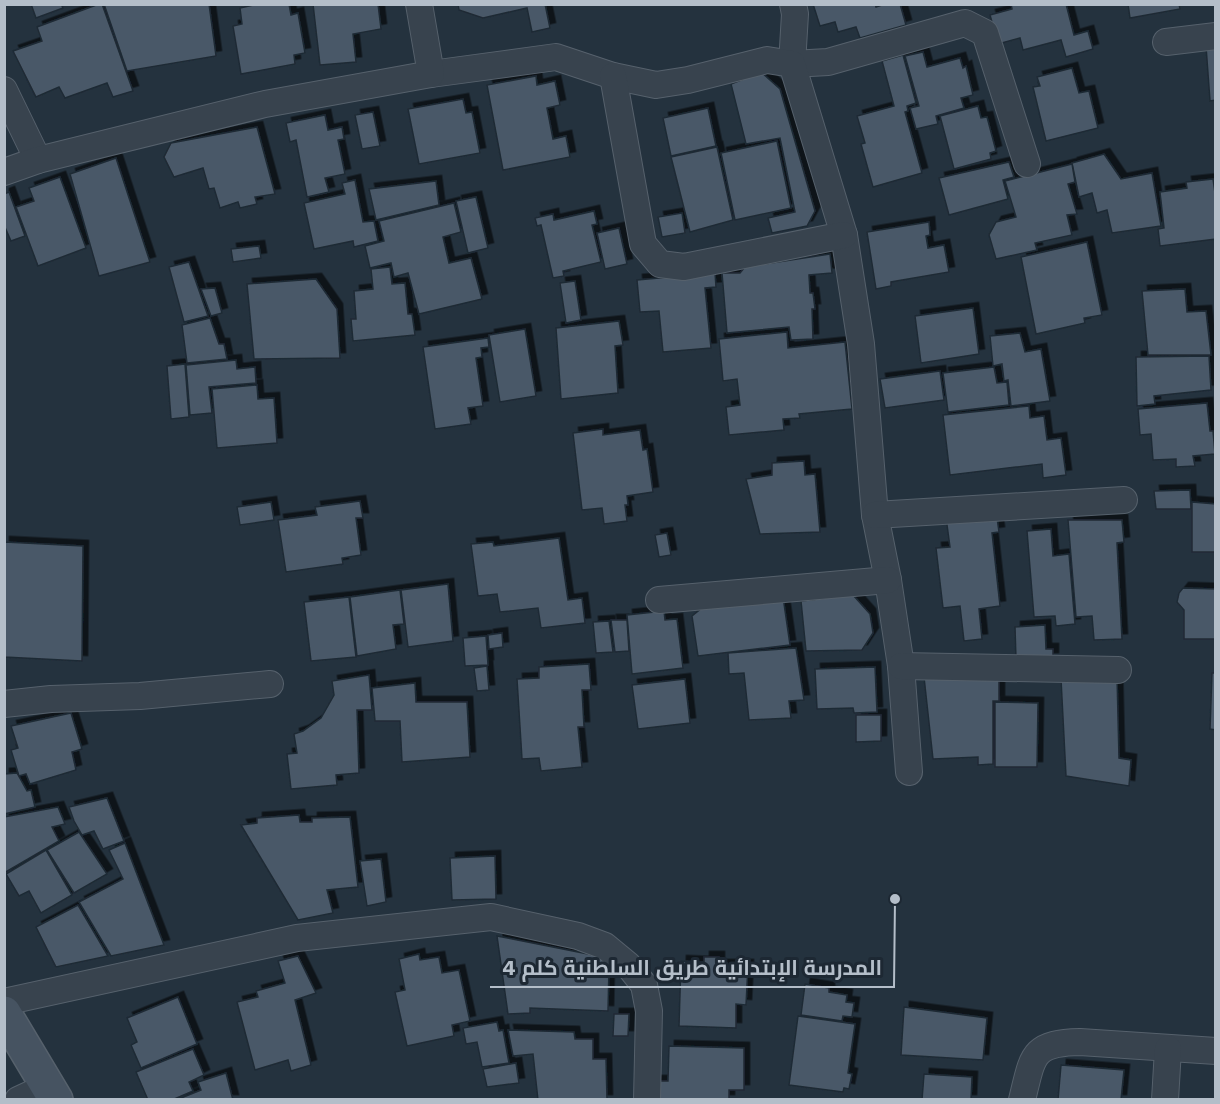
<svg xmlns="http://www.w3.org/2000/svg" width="1220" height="1104" font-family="'Work Sans',Cairo,sans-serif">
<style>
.building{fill:#4a5967;stroke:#1f2a35;stroke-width:1.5;filter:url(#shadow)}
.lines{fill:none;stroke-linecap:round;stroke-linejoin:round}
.street-casing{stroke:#56616c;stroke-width:28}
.secondary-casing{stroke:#56616c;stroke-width:36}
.street{stroke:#38434e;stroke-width:26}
.secondary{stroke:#465361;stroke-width:33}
.leader{fill:none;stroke:#b4bec9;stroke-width:2}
.callout-dot{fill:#b4bec9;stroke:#1d2833;stroke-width:2}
.callout-label{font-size:21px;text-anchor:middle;font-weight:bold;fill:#b4bec9;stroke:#1d2833;stroke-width:6;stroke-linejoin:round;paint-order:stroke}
</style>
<defs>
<filter id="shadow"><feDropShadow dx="5.5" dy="-5.5" stdDeviation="0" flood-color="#0009"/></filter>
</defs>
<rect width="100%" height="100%" fill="#24323e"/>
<g class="building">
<polygon points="31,4 61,4 63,8 36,18"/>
<polygon points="99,4 102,4 133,91 113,97 107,83 65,98 59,87 36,97 13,51 42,41 37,27"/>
<polygon points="104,4 209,4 216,56 127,71"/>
<polygon points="258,4 289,4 291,15 298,13 305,53 294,55 295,64 241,74 233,26 242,24 240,8"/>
<polygon points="313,4 378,4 381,29 353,34 356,62 320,65"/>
<polygon points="458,4 545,4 550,28 532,32 527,8 483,18 459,10"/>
<polygon points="813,4 875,4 876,7 885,4 900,4 906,25 860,38 856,27 838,32 835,22 820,26"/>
<polygon points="1011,4 1066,4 1074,35 1088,31 1093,49 1066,57 1061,40 1023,50 1020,38 998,44 990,15 1012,9"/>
<polygon points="1128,4 1179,4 1180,9 1130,18"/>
<polygon points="1216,45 1216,100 1210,101 1206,46"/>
<polygon points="923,52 927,67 960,58 963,68 966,66 973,95 961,98 964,108 936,116 938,124 916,129 910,108 919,106 905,56"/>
<polygon points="903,55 916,103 907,106 908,111 905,112 922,173 873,187 861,144 865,143 857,116 894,106 882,61"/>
<polygon points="1072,68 1079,93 1089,91 1098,128 1046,141 1033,87 1040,86 1037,77"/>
<polygon points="761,72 780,89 815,211 807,226 772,233 768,218 795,212 780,138 746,144 731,84"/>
<polygon points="536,76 537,85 555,81 560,105 547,108 553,139 566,136 570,157 503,170 487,85"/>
<polygon points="463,99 466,113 472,112 480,153 419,164 408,109"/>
<polygon points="978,106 981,118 987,117 996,151 990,153 991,159 954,169 940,116"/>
<polygon points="708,108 716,146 671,156 663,118"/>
<polygon points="373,112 380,146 362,149 355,115"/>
<polygon points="325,115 328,130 342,127 344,139 338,140 345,174 325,178 329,192 307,197 296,140 290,142 286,123"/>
<polygon points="257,127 275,194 255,197 257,204 240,208 238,202 220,208 214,188 209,189 203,168 174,177 164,157 171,143"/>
<polygon points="777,141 791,208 735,220 721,153"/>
<polygon points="717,147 733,220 690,232 671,157"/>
<polygon points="1104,154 1121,179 1152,173 1161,226 1112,233 1107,210 1097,213 1092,193 1079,197 1072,163"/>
<polygon points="116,158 150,262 99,276 70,174"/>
<polygon points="1009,162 1014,177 1003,180 1008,199 949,215 939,178"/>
<polygon points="1072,164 1075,182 1068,184 1077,214 1067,215 1072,235 1035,243 1037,250 996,259 989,235 996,222 1016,217 1005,181"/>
<polygon points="60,177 86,248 38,266 16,207 34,201 29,188"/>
<polygon points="1213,179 1216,200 1216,239 1160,246 1158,229 1164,228 1160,192 1187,188 1186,182"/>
<polygon points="355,180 363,222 374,221 378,241 354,247 353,241 314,249 304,203 345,194 342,183"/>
<polygon points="436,181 439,205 376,220 369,189"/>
<polygon points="9,192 25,236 11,241 4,225 4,194"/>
<polygon points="476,197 488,248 468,253 456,201"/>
<polygon points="454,203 461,232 443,237 449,263 471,258 482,299 419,314 408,273 394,277 391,263 370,268 365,246 384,241 379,221"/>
<polygon points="594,211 597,224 592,225 601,262 563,271 564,276 553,278 541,225 537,226 535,218 553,214 554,220"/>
<polygon points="682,213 685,233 662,237 658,217"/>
<polygon points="929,222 930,235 926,236 928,248 944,245 949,272 891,282 891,286 876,289 867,232"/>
<polygon points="619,228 627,264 605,269 597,233"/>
<polygon points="1087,242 1102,315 1084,318 1085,323 1036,334 1021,257"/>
<polygon points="259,246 261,258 233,262 231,249"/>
<polygon points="830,254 832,273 809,275 810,293 813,293 815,309 812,309 813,339 791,340 789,327 727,333 722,273 740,273 745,267"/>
<polygon points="189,262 208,316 184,322 169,267"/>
<polygon points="390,267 392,284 405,283 408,314 412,314 415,335 353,341 351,319 356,319 354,291 373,289 371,269"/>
<polygon points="715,273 716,287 705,288 711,348 663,352 659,311 640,312 637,280"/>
<polygon points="316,279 337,309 340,358 254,359 247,284"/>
<polygon points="575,281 581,320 566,323 560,283"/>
<polygon points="215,288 222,313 211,316 201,289"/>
<polygon points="1185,289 1187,312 1206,311 1211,355 1148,355 1142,291"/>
<polygon points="973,308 979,354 921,363 915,316"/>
<polygon points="210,318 219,344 224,344 227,359 187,363 182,325"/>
<polygon points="619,321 623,345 615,346 618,393 561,399 556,328"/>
<polygon points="525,329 536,396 500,402 489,335"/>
<polygon points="787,332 788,348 845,342 852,409 799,414 800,418 783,419 784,430 729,435 726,407 740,405 737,379 723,381 719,339"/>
<polygon points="1020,333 1025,352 1041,349 1050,401 1011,406 1008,380 1004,381 1002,364 993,366 990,336"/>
<polygon points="488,338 489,347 481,348 482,357 476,358 483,406 468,408 471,424 435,429 423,347"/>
<polygon points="1209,356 1211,390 1154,396 1155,404 1137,406 1136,357"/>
<polygon points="236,360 237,369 255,367 256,383 209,387 212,413 190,415 186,365"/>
<polygon points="185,364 189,417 171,419 167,366"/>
<polygon points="994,367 997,383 1007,382 1009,405 948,412 943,373"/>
<polygon points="940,371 944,400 885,408 880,379"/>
<polygon points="257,385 258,399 274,398 277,443 217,448 212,389"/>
<polygon points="1207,403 1210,431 1213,431 1215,454 1193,456 1195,466 1176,467 1176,459 1153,460 1151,434 1140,435 1138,409"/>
<polygon points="1029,406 1030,418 1044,416 1047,440 1061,438 1066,475 1043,478 1042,464 950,475 943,415"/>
<polygon points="603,429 603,435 640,430 643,450 647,449 653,492 627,496 628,505 625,505 627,521 604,524 602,508 582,510 573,433"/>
<polygon points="804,461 805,475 815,474 820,532 760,534 746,479 772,475 772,463"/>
<polygon points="1190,490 1191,509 1156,509 1154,491"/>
<polygon points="360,501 363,518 356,518 361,555 342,558 343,564 286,572 278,520 317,515 315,507"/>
<polygon points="271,502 274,520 240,525 237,507"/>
<polygon points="1192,502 1216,504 1216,552 1192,552"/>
<polygon points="995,503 999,532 992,533 1000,606 979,609 982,639 964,641 960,606 943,608 936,548 950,547 945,510"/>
<polygon points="1068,520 1122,520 1124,542 1117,543 1122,639 1094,640 1092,616 1076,617"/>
<polygon points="1051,529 1053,556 1069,554 1075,624 1056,626 1055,616 1034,617 1027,531"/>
<polygon points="667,533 671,555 659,557 655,535"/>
<polygon points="559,538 568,600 582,598 585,623 541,628 538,608 500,612 497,594 478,596 471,544 493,542 494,546"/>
<polygon points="4,542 83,546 82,661 4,657"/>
<polygon points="448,584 453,641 408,647 401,590"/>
<polygon points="1183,588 1216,589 1216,639 1184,639 1184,610 1177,602 1179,593"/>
<polygon points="400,590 404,624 393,625 396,649 357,656 350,597"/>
<polygon points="853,595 870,614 873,633 862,650 806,651 801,601"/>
<polygon points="349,597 356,657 311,661 304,602"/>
<polygon points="783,597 790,645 698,656 692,616 707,604"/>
<polygon points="664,611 665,620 677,619 683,668 632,674 627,615"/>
<polygon points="611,620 627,620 629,651 615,652"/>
<polygon points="609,621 613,652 596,653 593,622"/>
<polygon points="1045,625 1046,649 1053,649 1053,658 1016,659 1015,627"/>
<polygon points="502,633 503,647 489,649 488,635"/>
<polygon points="486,636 488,665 465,666 463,638"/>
<polygon points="796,648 804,700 789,701 791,718 749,720 744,673 729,674 728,653"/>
<polygon points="589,664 591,690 582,690 584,727 578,727 582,767 541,771 539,758 522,759 517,679 539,678 539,667"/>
<polygon points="487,666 489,690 477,691 474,668"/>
<polygon points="875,667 877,712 854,713 853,708 817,709 815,669"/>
<polygon points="1212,673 1216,673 1216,730 1210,729"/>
<polygon points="369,675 372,710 357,710 359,773 336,775 337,785 291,789 287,754 297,753 294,734 303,731 321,718 334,695 332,681"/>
<polygon points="1117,676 1119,758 1131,760 1129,786 1066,776 1061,679"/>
<polygon points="924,677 999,677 999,701 993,701 993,764 978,765 978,757 933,759"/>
<polygon points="685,679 690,723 638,729 632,685"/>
<polygon points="415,683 416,702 467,702 470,757 402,762 400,721 375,721 372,688"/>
<polygon points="995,702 1038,703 1037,767 995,767"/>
<polygon points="71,713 82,749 72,752 76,770 30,784 26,774 19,776 11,750 18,748 11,726"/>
<polygon points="856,715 881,715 881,741 856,742"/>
<polygon points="17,773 27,791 31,790 35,807 4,814 4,774"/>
<polygon points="107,798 124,841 103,849 94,831 82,835 74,821 69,807"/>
<polygon points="58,807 65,824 52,827 59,841 4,873 4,817"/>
<polygon points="299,815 300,822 312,822 312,818 350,817 358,887 327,890 333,913 298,920 241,825 257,823 257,818"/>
<polygon points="79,832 107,874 74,893 47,850"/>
<polygon points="125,843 164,945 111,956 79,902 123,879 109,850"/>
<polygon points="46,850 72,895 41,913 29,891 19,896 6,874"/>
<polygon points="495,856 496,899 452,900 450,858"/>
<polygon points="381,859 386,902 367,906 360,861"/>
<polygon points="78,905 108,956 56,967 36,927"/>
<polygon points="497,936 603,957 609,966 608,1011 530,1008 530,1013 508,1014"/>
<polygon points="419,954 420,960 439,957 442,973 459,970 470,1021 452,1025 454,1036 407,1046 395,992 405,990 399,959"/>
<polygon points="298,956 316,993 295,1000 311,1065 291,1071 288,1060 255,1070 237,1002 258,997 256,991 285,983 278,961"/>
<polygon points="704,957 719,957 719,965 748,965 746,1005 736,1004 736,1028 679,1026 681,961 704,962"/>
<polygon points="805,984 829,988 829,992 847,995 846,1002 854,1003 852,1017 843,1016 842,1021 801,1015"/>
<polygon points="178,997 197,1044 141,1068 131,1045 137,1042 127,1018"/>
<polygon points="904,1007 987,1018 983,1060 901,1055"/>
<polygon points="614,1014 629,1014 628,1036 613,1036"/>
<polygon points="798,1016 855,1024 848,1073 852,1074 849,1089 844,1088 843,1092 789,1085"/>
<polygon points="497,1022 499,1031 503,1030 509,1063 482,1067 477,1042 466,1044 463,1028"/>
<polygon points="508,1030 574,1032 575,1039 593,1039 593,1059 606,1059 607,1100 538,1100 533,1054 513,1056"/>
<polygon points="669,1046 744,1048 744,1090 729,1090 729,1100 655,1100 655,1081 668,1081"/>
<polygon points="193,1049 204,1075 189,1082 193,1091 172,1100 148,1100 136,1072"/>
<polygon points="516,1063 519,1083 487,1087 483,1069"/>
<polygon points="1061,1065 1124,1070 1121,1100 1058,1100"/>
<polygon points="226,1073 233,1100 176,1100 201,1090 198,1082"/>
<polygon points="924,1074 972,1077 971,1100 922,1100"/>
</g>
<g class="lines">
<defs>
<g id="street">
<polyline points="793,4 795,14 792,64 828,62 965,23 985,33 1027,164"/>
<polyline points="1166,42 1216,36"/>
<polyline points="431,74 556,57 613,76 656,85 688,80 767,60 792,64 844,235 861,344 875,515 888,580 901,666 909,772"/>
<polyline points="613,76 643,244 660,264 684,267 844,235"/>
<polyline points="4,90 38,160"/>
<polyline points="4,172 38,160 265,104 431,74 419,4"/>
<polyline points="875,515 1124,500"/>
<polyline points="659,600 888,580"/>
<polyline points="901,666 1118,670"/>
<polyline points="4,704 51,699 140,696 270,684"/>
<polyline points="4,1002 297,938 491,917 578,936 605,946 628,965 644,985 649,1011 647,1100"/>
<polyline points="18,1100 48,1086"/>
<path d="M1022,1100C1033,1056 1031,1043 1080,1042L1216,1051"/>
<polyline points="1165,1100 1168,1049"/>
</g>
<polyline id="secondary" points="4,1013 56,1100"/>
</defs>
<use href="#street" class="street-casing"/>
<use href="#secondary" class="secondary-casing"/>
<use href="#street" class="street"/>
<use href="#secondary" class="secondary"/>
</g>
<path class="leader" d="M895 899L894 987H490"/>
<circle class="callout-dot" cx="895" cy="899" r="6"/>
<g class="callout-label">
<text x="692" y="975">المدرسة الإبتدائية طريق السلطنية كلم 4</text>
</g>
<rect width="1220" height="1104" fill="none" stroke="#b4bec9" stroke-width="12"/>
</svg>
